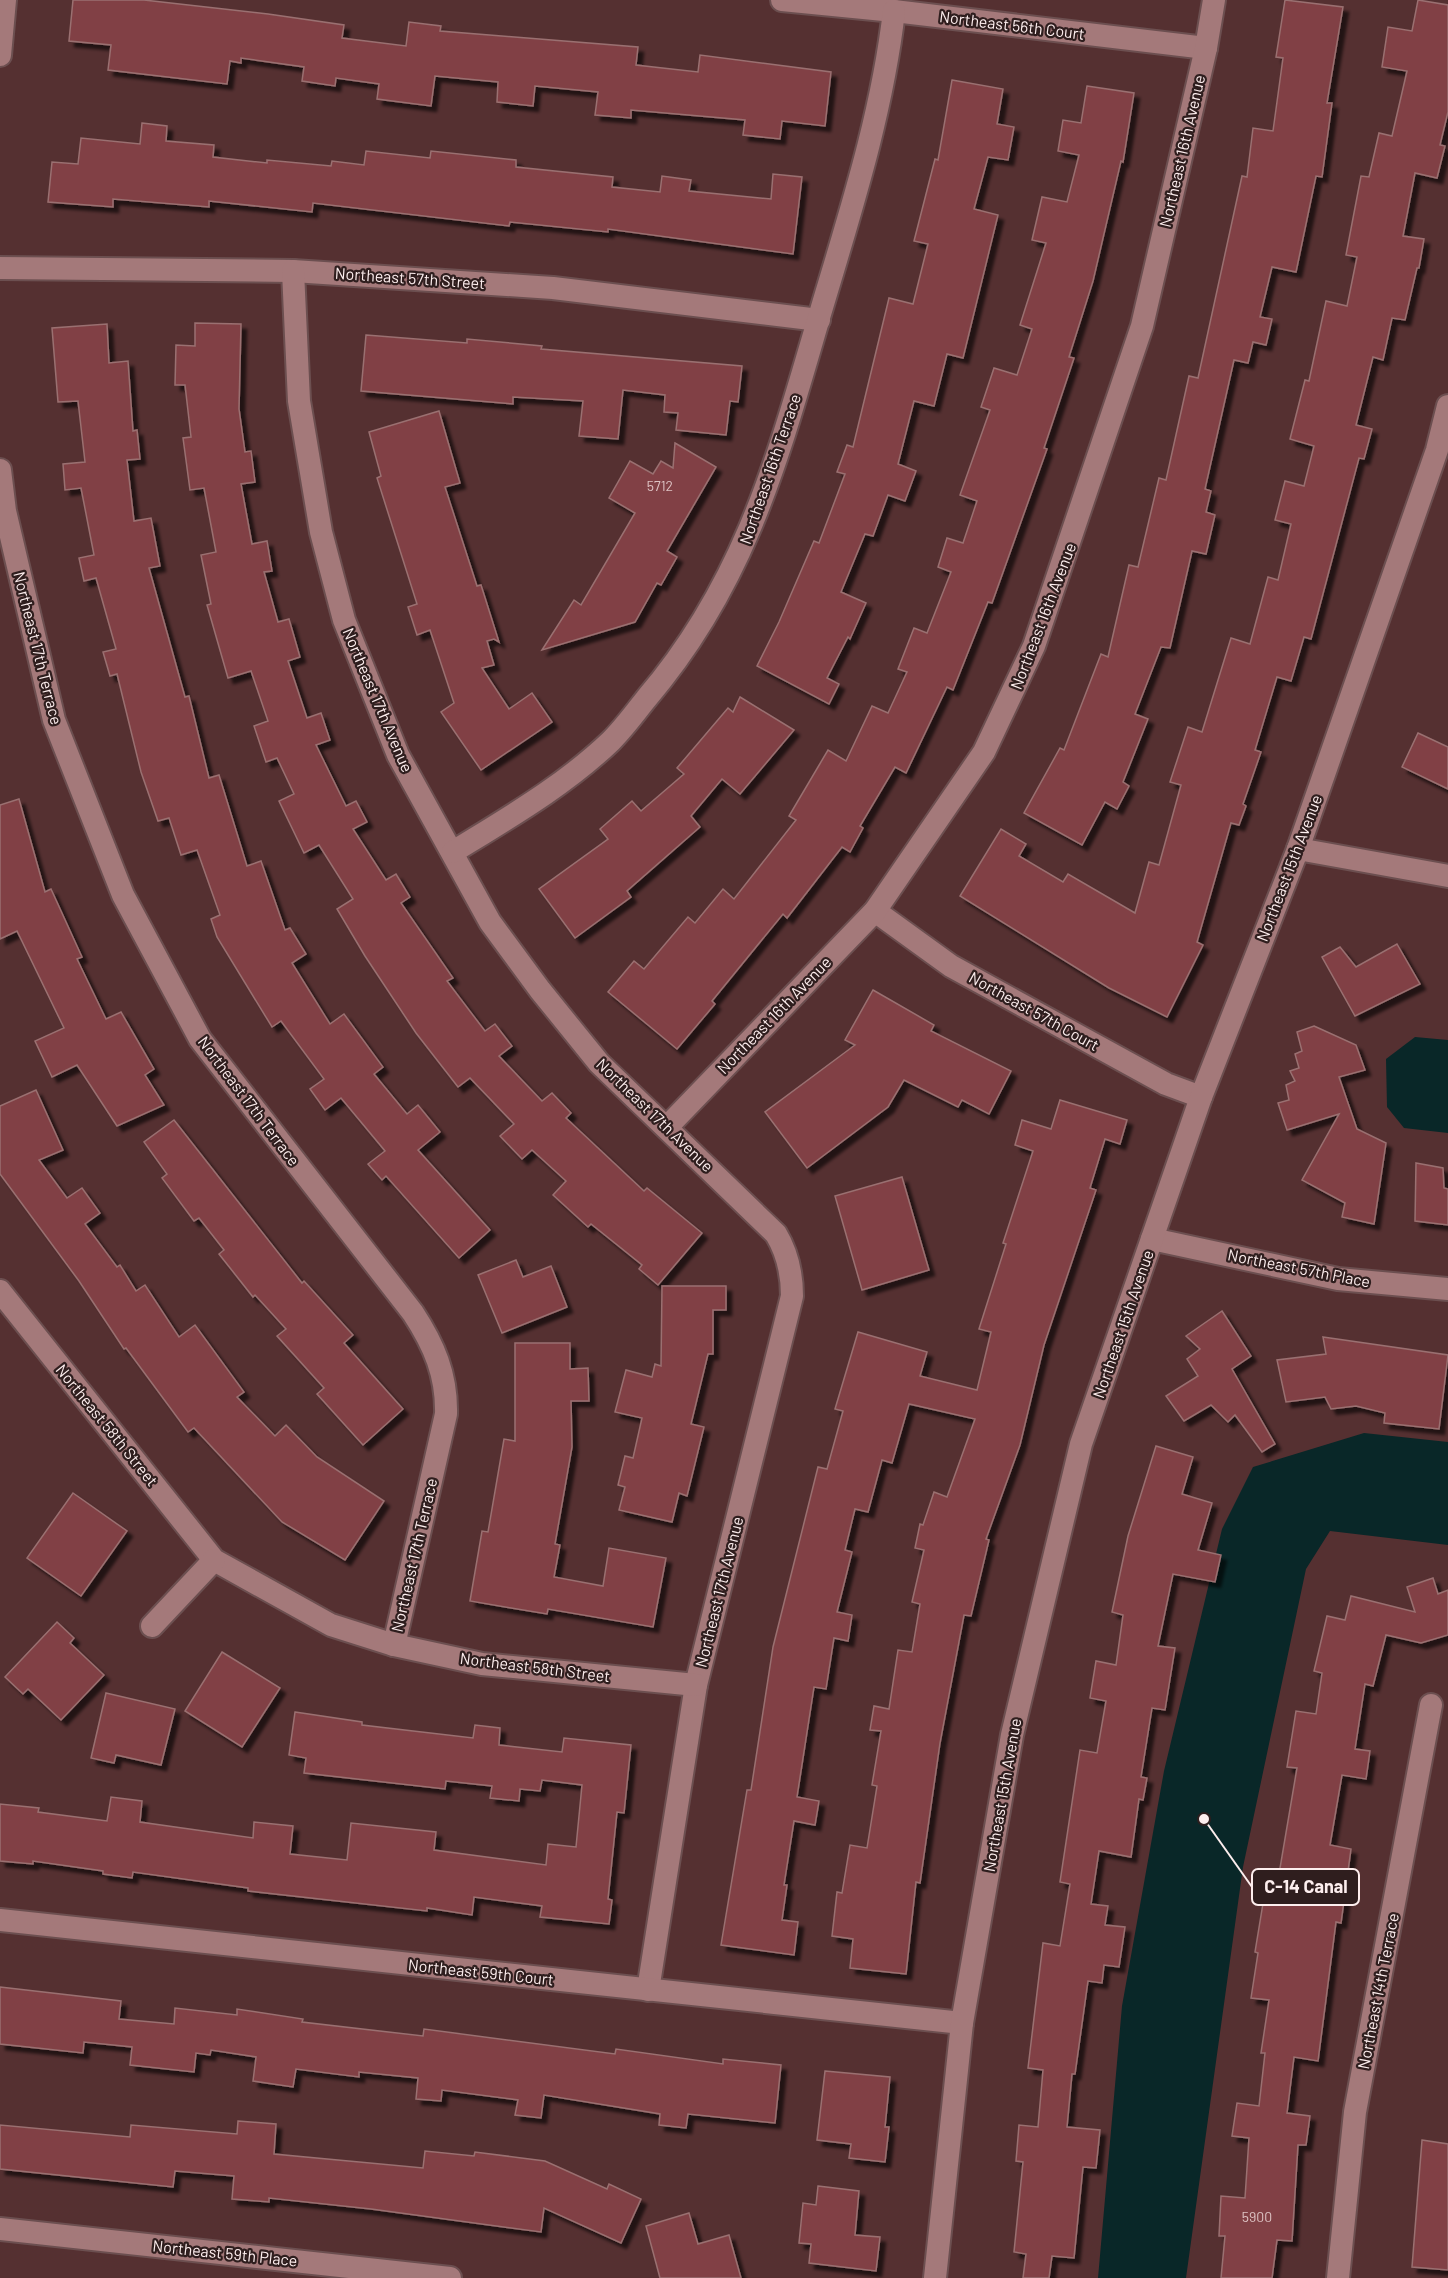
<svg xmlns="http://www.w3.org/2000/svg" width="1448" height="2278" font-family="Barlow,sans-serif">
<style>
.water{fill:#092728}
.building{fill:#814145;stroke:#9a7071;stroke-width:1.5;filter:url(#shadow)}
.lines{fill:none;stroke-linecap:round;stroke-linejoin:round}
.minor-casing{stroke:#6c4f50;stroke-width:26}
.minor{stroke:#a4797a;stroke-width:22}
.labels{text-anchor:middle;stroke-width:4.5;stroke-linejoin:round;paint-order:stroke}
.number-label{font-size:14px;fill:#dec3c4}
.street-label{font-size:16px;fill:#fdeeee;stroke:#2f1e1e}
.leader{fill:none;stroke:#fdeeee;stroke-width:2}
.callout-dot{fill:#fdeeee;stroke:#2f1e1e;stroke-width:2}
.callout{fill:#2f1e1e;stroke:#fdeeee;stroke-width:2}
.callout-label{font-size:18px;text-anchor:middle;font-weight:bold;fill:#fdeeee}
</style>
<defs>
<filter id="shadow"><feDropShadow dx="5.5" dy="5.5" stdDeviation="1.5" flood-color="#0009"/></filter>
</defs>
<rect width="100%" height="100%" fill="#553031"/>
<g class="water">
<polygon points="1415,1037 1448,1040 1448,1133 1404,1128 1387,1107 1386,1059"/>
<polygon points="1364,1433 1448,1442 1448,1545 1330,1531 1306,1569 1243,1867 1186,2278 1098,2278 1122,2006 1164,1771 1222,1529 1253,1467"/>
</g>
<g class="building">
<polygon points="73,0 144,0 268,14 344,25 342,38 406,46 409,22 441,26 440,31 638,47 636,65 698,72 700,55 831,72 825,126 782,121 780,139 743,135 745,120 631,110 631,118 595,115 598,92 535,86 533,106 497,102 498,82 435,76 431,106 377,99 379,84 336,78 335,86 302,81 304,67 241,58 241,63 230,61 227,84 108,70 111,45 69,41"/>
<polygon points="1285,0 1343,7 1327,103 1332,103 1322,177 1316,176 1296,272 1272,267 1260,317 1272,319 1266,345 1253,342 1248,363 1234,360 1205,489 1211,491 1206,512 1215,515 1206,554 1192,551 1170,648 1161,647 1135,714 1148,719 1123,782 1129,786 1117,809 1105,802 1082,845 1024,813 1060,748 1064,750 1101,654 1108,657 1129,565 1138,567 1159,478 1166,480 1189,376 1198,378 1242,176 1247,177 1253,128 1273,131 1283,58 1276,57"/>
<polygon points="1418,0 1448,5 1448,112 1440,145 1445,146 1437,178 1415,173 1403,236 1424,239 1419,268 1417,268 1405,320 1392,318 1383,360 1373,357 1356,425 1372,429 1364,459 1359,458 1311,639 1304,637 1291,681 1277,677 1255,750 1261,752 1243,804 1246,806 1239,825 1231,823 1197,942 1203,945 1167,1017 1109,988 960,896 1001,829 1026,844 1019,856 1063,882 1068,874 1135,913 1149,862 1159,865 1181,785 1170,782 1188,727 1202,732 1231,638 1250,644 1268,577 1278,580 1291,524 1275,520 1285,481 1304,486 1314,446 1290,439 1305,380 1309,381 1326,301 1347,306 1357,257 1346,255 1361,176 1369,177 1379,133 1392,136 1407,71 1382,67 1388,27 1412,31"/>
<polygon points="952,80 1003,89 997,124 1014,127 1008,160 988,157 974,209 998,215 963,358 947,354 934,406 914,401 898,464 916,471 905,501 888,495 873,536 865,534 841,592 866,603 850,639 848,637 827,678 839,684 829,704 757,666 779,622 814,541 819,543 845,474 837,472 847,445 853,447 889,298 913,304 928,244 914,241 935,159 938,160"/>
<polygon points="1087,86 1134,93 1123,162 1121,161 1093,281 1069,357 1074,358 1044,448 1047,449 992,603 988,602 953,690 947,687 906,773 895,767 860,826 863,828 850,852 842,847 787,918 783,914 712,1001 715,1004 677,1049 608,992 634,961 644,969 688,917 695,923 723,889 734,899 796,820 789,816 828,750 846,761 872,706 888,713 907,672 898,669 914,628 927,633 951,572 938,567 947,538 963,543 977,501 960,495 990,410 981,407 994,368 1017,375 1032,329 1020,325 1046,243 1032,240 1042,197 1067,202 1079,155 1058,151 1063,120 1081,123"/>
<polygon points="142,123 167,126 166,141 214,145 213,157 267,163 267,160 331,166 332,161 364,165 366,151 430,158 431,151 516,160 516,167 613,177 612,187 660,192 662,176 691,180 689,191 771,199 773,174 802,177 793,254 608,229 608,232 510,222 509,226 313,203 312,212 209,201 209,207 113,199 113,207 48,202 52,162 78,164 81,138 140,144"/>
<polygon points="195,323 241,324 239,409 245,452 251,451 255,482 241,484 252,544 267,541 272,571 264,572 278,622 289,619 300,657 288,661 307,718 321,713 330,740 316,745 346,806 356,801 367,822 353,829 386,880 396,874 410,897 401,903 453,978 447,981 485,1031 495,1024 512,1046 499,1056 542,1101 552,1093 571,1113 566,1118 644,1191 647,1188 702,1233 658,1285 639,1269 642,1265 591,1224 588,1227 553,1195 566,1181 532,1150 522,1159 500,1136 514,1124 470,1078 458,1087 416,1033 365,956 337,909 353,899 319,845 304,853 279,801 294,794 277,758 266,762 254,726 268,721 251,671 228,678 207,605 211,604 201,555 216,552 204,488 190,490 183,438 191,437 185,385 175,385 176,345 195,346"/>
<polygon points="107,324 109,363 128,361 133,431 137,430 140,459 127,460 134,521 151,518 160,566 149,568 185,697 189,696 209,778 219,775 247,866 261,861 285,930 290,928 306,954 292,963 330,1024 344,1014 383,1067 374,1074 407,1114 418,1105 440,1132 418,1150 490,1230 459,1258 386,1176 382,1180 368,1164 385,1151 341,1098 325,1110 310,1089 324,1079 281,1021 272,1027 217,937 211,919 220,915 197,850 181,855 169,818 158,821 141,772 117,674 110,676 103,652 116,649 96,578 84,581 79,558 94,555 81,488 65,490 63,464 85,462 78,401 58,402 52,328"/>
<polygon points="366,335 467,343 467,339 542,346 541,349 742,366 738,402 730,401 726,435 676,430 678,413 664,412 665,395 623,390 618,439 579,436 583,401 513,397 513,404 361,391"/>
<polygon points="439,411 460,483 445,487 477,586 481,585 499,642 494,639 487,641 494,665 482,668 509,709 532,693 552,722 481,770 441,712 454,703 430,630 417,635 408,607 417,604 377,478 381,476 369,432"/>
<polygon points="675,443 716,467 667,551 677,557 661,585 657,583 635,622 542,650 574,600 581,605 635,513 609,498 630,461 653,474 661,461 673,468"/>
<polygon points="740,697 794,730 740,794 722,779 691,816 700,827 627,891 631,897 575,938 539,889 608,839 600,829 632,801 641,811 684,774 677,768 728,708 733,712"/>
<polygon points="1418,733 1448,747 1448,789 1402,767"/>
<polygon points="19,799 45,892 51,889 82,957 77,959 106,1019 121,1012 154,1069 145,1075 164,1105 117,1126 77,1065 52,1077 35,1041 64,1028 17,931 0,939 0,805"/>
<polygon points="1397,944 1420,984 1355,1016 1322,957 1340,947 1356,967"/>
<polygon points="873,990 934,1025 931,1031 1011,1071 989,1114 962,1100 958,1107 904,1080 888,1107 807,1168 765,1112 855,1045 845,1040"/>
<polygon points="1314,1026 1356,1045 1365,1070 1339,1077 1357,1129 1386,1143 1374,1224 1342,1217 1345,1203 1302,1180 1339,1114 1287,1130 1278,1103 1289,1100 1286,1085 1295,1081 1290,1071 1299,1068 1295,1054 1302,1051 1297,1032"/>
<polygon points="36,1090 63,1150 39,1160 67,1198 82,1188 100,1213 85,1224 117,1267 120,1265 136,1291 145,1285 179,1337 195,1325 244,1392 237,1397 275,1436 286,1425 317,1457 384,1501 345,1560 282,1522 194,1428 188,1432 126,1348 124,1349 79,1281 0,1174 0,1106"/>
<polygon points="1060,1100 1127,1120 1120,1144 1105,1139 1090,1188 1096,1190 1044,1345 1020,1445 986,1539 989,1540 971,1616 964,1615 940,1743 920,1883 916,1882 906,1974 850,1968 853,1939 832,1936 837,1892 842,1893 850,1845 867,1848 877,1786 872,1785 881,1731 870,1730 874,1706 889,1709 898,1650 912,1652 920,1604 912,1602 924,1550 915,1548 920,1524 923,1525 934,1492 947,1497 975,1419 909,1404 892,1463 882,1460 868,1512 855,1509 845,1550 852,1552 837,1612 852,1615 848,1641 834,1638 826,1689 814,1687 797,1797 819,1801 815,1825 794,1821 784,1885 787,1885 782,1920 798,1922 794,1955 721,1945 747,1790 751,1790 773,1647 818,1467 827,1469 843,1411 835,1409 858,1332 927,1352 920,1376 977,1390 991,1332 979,1329 1006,1244 1003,1243 1033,1151 1015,1145 1022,1120 1051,1129"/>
<polygon points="174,1120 302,1283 304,1281 353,1335 344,1343 403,1409 363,1445 317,1394 324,1388 277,1336 286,1329 255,1295 253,1297 219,1254 224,1250 199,1218 194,1221 162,1178 167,1174 144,1142"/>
<polygon points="1416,1163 1443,1168 1444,1188 1448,1189 1448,1225 1415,1221"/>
<polygon points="902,1177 929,1270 862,1290 835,1196"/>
<polygon points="516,1260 523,1277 551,1266 567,1307 502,1333 478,1275"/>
<polygon points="662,1286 726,1286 726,1310 713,1310 713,1354 708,1354 691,1424 704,1427 687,1496 679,1493 672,1522 619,1510 625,1487 618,1485 625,1456 633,1458 642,1418 615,1412 626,1370 652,1377 655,1364 661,1366"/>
<polygon points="1222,1311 1251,1356 1232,1369 1275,1444 1262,1452 1235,1415 1228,1422 1211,1405 1184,1421 1166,1396 1198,1376 1187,1359 1200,1349 1186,1336"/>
<polygon points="1323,1337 1448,1355 1439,1429 1384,1423 1385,1413 1356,1406 1331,1409 1325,1397 1286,1402 1277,1360 1326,1354"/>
<polygon points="515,1343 570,1343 570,1369 588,1368 589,1401 571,1401 572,1447 555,1544 560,1545 554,1577 603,1586 609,1548 666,1558 653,1627 548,1609 547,1614 470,1601 482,1531 488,1532 504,1439 515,1441"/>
<polygon points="1156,1446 1193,1457 1182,1494 1212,1503 1198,1550 1221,1555 1215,1582 1173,1574 1158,1646 1175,1648 1165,1710 1152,1708 1141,1777 1147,1778 1143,1800 1139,1799 1131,1857 1099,1851 1091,1904 1108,1906 1105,1925 1125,1927 1119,1967 1104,1965 1102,1983 1088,1981 1075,2074 1072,2074 1067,2127 1100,2130 1096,2168 1083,2167 1074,2258 1052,2256 1049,2278 1023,2278 1026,2254 1014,2252 1023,2162 1016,2161 1019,2125 1038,2127 1043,2070 1028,2068 1043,1943 1060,1946 1070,1884 1060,1882 1080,1750 1097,1753 1106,1701 1090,1698 1096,1661 1116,1665 1123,1615 1112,1612 1128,1536"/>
<polygon points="73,1493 127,1531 81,1596 27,1558"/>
<polygon points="1433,1578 1438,1594 1448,1590 1448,1635 1421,1643 1386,1635 1373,1686 1365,1684 1355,1749 1370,1751 1366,1779 1342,1775 1330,1845 1351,1849 1341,1923 1336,1922 1318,2061 1294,2057 1287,2113 1310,2116 1306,2145 1298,2145 1292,2241 1277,2240 1272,2278 1221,2278 1225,2236 1219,2236 1221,2196 1245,2198 1249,2138 1232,2136 1237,2103 1259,2106 1265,2053 1261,2053 1269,2000 1251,1998 1258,1953 1255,1952 1267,1879 1278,1880 1297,1768 1287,1767 1296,1711 1316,1714 1322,1673 1314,1671 1327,1616 1345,1620 1351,1596 1415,1612 1407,1587"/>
<polygon points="57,1622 74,1638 70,1643 104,1675 61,1720 28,1689 23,1694 5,1677"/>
<polygon points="222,1652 280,1688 242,1747 185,1711"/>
<polygon points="106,1693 175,1709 161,1765 116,1755 114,1763 91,1758"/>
<polygon points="295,1712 362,1722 362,1725 473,1738 475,1725 500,1728 499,1745 562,1752 564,1738 631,1745 624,1813 617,1812 608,1899 612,1900 609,1924 540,1917 542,1906 474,1897 472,1915 427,1908 427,1911 248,1891 248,1888 133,1872 132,1878 103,1874 103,1871 33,1861 33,1864 0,1861 0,1804 39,1808 38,1812 107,1821 111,1797 142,1801 140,1822 253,1838 254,1822 293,1826 290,1854 347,1860 351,1823 436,1832 434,1850 546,1865 548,1844 576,1847 582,1785 542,1780 540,1791 520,1789 519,1801 490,1798 492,1786 446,1781 445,1789 304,1773 306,1758 289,1755"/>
<polygon points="0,1987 121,2001 119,2019 174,2024 175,2008 237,2015 237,2009 303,2019 302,2022 423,2036 424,2029 615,2054 616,2049 723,2064 723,2059 781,2065 775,2123 688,2114 686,2128 659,2125 660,2114 544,2095 541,2118 515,2115 518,2100 442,2090 441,2101 416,2099 418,2078 359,2072 359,2077 296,2069 293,2087 253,2081 256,2057 211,2050 210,2055 196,2053 194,2072 130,2065 132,2047 84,2042 83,2053 0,2044"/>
<polygon points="825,2071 890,2077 885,2127 889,2127 885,2162 849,2158 851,2144 817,2140"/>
<polygon points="238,2121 276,2124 274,2154 423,2168 425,2151 474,2156 475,2152 545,2161 607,2189 609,2184 641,2199 621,2243 544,2208 541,2232 371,2209 269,2198 269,2202 232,2199 234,2176 175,2171 173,2187 0,2169 0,2125 130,2137 131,2125 237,2134"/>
<polygon points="1422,2140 1448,2144 1448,2270 1412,2267"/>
<polygon points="818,2186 859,2191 855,2235 880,2237 876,2271 809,2263 811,2244 799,2243 803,2203 816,2205"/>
<polygon points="689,2213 698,2244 729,2235 741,2278 660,2278 646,2226"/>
</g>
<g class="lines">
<defs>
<g id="minor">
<polyline points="782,0 894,11 1206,48"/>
<polyline points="0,55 5,0"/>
<polyline points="0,268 293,271 553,288 819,320"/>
<path d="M293,271L299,401L321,532L344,620L398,755L490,922L540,990L599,1063L776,1234C788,1254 792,1273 792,1296L696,1685L648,1990"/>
<path d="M0,470L5,511L54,720L123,895L200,1039L413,1313C434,1345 447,1375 446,1414L394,1645"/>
<polyline points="1298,849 1448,876"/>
<path d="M453,852C508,818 564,786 611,741C624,728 635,713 646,699C746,582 778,457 820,314C850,213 882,115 894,11"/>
<polyline points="875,911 951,966 1166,1084 1201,1097"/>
<polyline points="667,1127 875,911 984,752 1034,646 1142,326 1206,48 1214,0"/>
<polyline points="1152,1239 1338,1279 1448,1289"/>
<polyline points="0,1291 214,1560 331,1625 394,1645 482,1664 696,1685"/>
<polyline points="152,1626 214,1560"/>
<polyline points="0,1920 962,2023"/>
<polyline points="0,2229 450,2278"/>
<polyline points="935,2278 962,2023 1012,1735 1081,1444 1201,1097 1298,849 1437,450 1448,406"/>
<polyline points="1338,2278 1355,2112 1431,1705"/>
</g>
</defs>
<use href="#minor" class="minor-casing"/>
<use href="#minor" class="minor"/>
</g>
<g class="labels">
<g class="number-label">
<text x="660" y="491">5712</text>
<text x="1257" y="2222">5900</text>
</g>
<g class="street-label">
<text transform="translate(1012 25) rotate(7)" y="6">Northeast 56th Court</text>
<text transform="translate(1182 151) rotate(-77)" y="6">Northeast 16th Avenue</text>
<text transform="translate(410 278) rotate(4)" y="6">Northeast 57th Street</text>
<text transform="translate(770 469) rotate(-71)" y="6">Northeast 16th Terrace</text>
<text transform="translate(1043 616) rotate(-69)" y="6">Northeast 16th Avenue</text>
<text transform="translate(38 648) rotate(76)" y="6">Northeast 17th Terrace</text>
<text transform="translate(378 700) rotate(67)" y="6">Northeast 17th Avenue</text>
<text transform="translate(1289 868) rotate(-69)" y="6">Northeast 15th Avenue</text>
<text transform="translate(1034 1011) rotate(29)" y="6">Northeast 57th Court</text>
<text transform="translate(774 1015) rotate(-46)" y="6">Northeast 16th Avenue</text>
<text transform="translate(249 1101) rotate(53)" y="6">Northeast 17th Terrace</text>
<text transform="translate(655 1115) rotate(44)" y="6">Northeast 17th Avenue</text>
<text transform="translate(1299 1268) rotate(11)" y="6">Northeast 57th Place</text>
<text transform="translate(1123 1324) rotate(-71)" y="6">Northeast 15th Avenue</text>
<text transform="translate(107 1425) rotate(51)" y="6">Northeast 58th Street</text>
<text transform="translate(414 1555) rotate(-77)" y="6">Northeast 17th Terrace</text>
<text transform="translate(719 1592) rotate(-76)" y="6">Northeast 17th Avenue</text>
<text transform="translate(535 1667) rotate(7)" y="6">Northeast 58th Street</text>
<text transform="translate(1002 1795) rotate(-80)" y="6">Northeast 15th Avenue</text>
<text transform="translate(481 1972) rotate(6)" y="6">Northeast 59th Court</text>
<text transform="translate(1378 1991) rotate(-79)" y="6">Northeast 14th Terrace</text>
<text transform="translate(225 2253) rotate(6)" y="6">Northeast 59th Place</text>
</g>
</g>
<path class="leader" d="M1204 1819L1252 1887"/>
<circle class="callout-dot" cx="1204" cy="1819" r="6"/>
<rect class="callout" x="1252" y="1869" width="107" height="36" rx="6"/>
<g class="callout-label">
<text x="1306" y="1893">C-14 Canal</text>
</g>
</svg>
